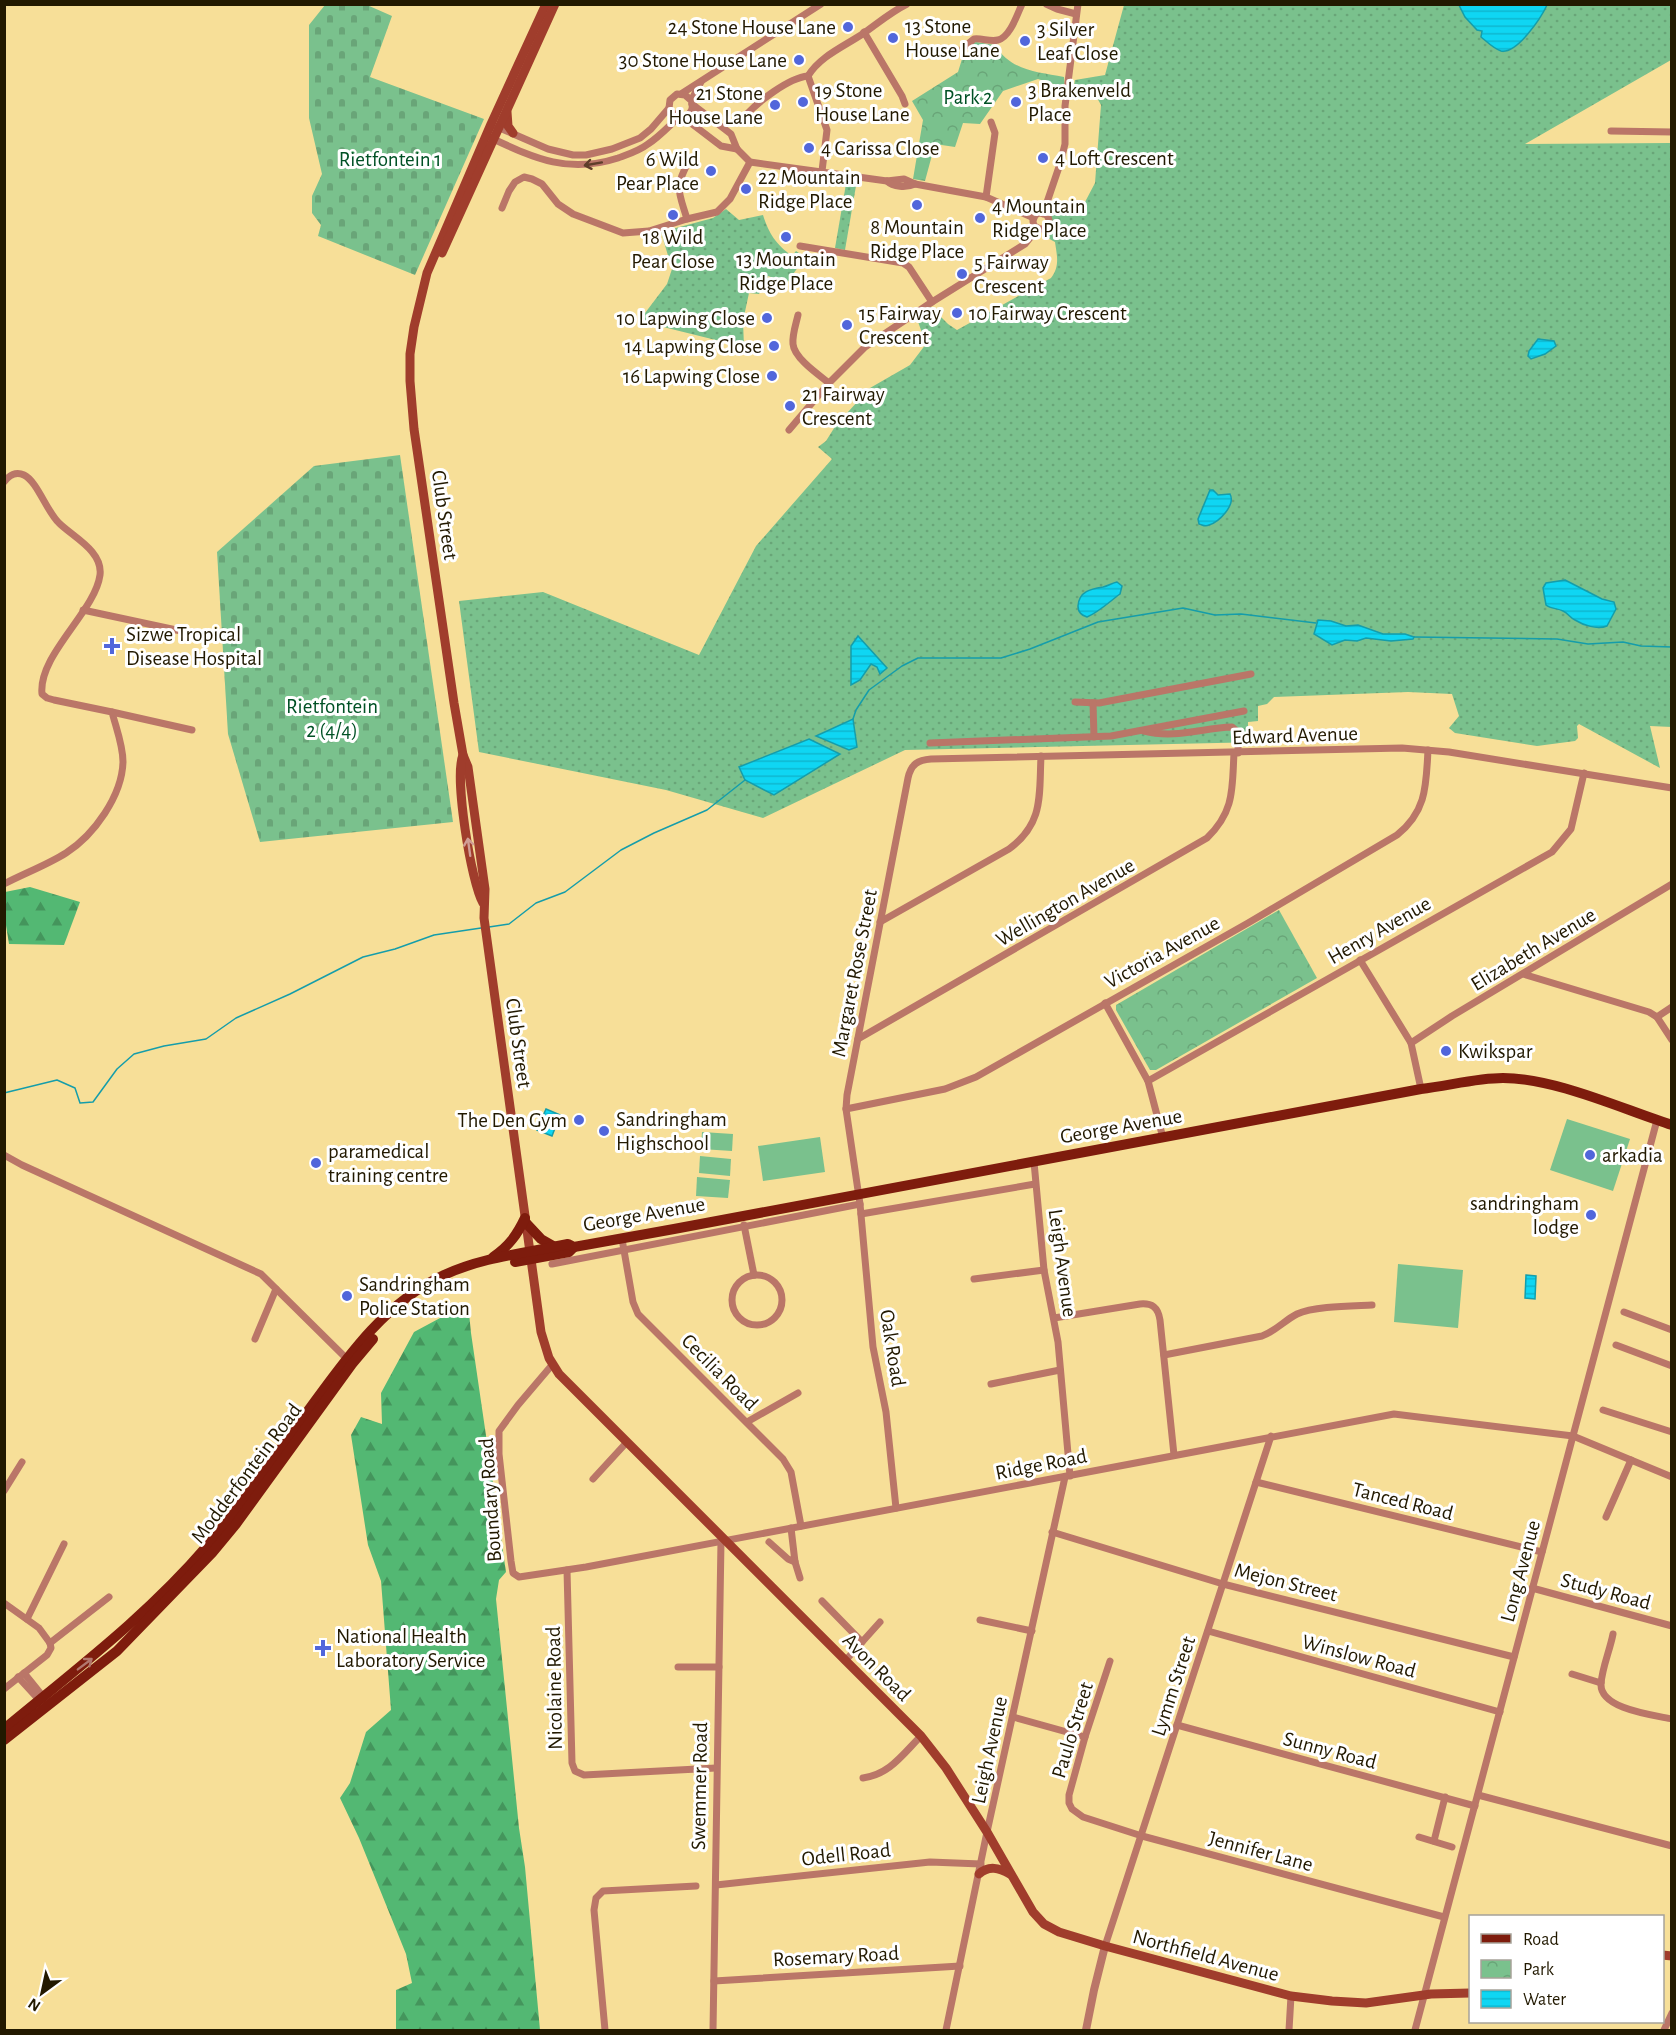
<svg xmlns="http://www.w3.org/2000/svg" width="1676" height="2035" font-family="'Alegreya Sans',sans-serif">
<style>
.grass{fill:url(#grass-dots)}
.forest{fill:url(#forest-firs)}
.cemetery{fill:url(#cemetery-stones)}
.park{fill:url(#park-crowns)}
.pitch{fill:#7ac18d}
.water{fill:url(#water-rules);stroke:#159daa;stroke-width:1.5}
.lines{fill:none;stroke-linecap:round;stroke-linejoin:round}
.stream{stroke:#159daa;stroke-width:1.5}
.minor{stroke:#ba7668;stroke-width:7}
.tertiary{stroke:#ba7668;stroke-width:8}
.secondary{stroke:#a03d2c;stroke-width:9}
.primary{stroke:#7e1c0d;stroke-width:10}
.oneway{stroke:#5f3e2a}
.oneway2{stroke:#d09e96}
.oneway3{stroke:#b2776e}
.poi-dot{fill:#5166db;stroke:#fff;stroke-width:2}
.labels{text-anchor:middle;stroke-width:6;stroke-linejoin:round;paint-order:stroke}
.poi-label{font-size:21px;fill:#221900;stroke:#fff;text-anchor:start}
.park-label{font-size:21px;fill:#005125;stroke:#fff}
.street-label{font-size:21px;fill:#221900;stroke:#fff}
</style>
<defs>
<pattern id="grass-dots" width="8" height="8" patternUnits="userSpaceOnUse" patternTransform="scale(1.5)"><rect width="8" height="8" fill="#7ac18d"/><path d="M2 2h.1M6 6h.1" fill="none" stroke="#69a578" stroke-width="1.8" stroke-linecap="round"/></pattern>
<pattern id="forest-firs" width="22" height="20" patternUnits="userSpaceOnUse" patternTransform="scale(1.5)"><rect width="22" height="20" fill="#53b873"/><path d="M5 1l3.5 6h-7zM16 11l3.5 6h-7z" fill="#44955c"/></pattern>
<pattern id="cemetery-stones" width="16" height="16" patternUnits="userSpaceOnUse" patternTransform="scale(1.5)"><rect width="16" height="16" fill="#7ac18d"/><path d="M2 7V4a2 2 0 0 1 4 0v3zM10 15v-3a2 2 0 0 1 4 0v3z" fill="#69a578"/></pattern>
<pattern id="park-crowns" width="20" height="18" patternUnits="userSpaceOnUse" patternTransform="scale(1.5)"><rect width="20" height="18" fill="#7ac18d"/><path d="M2 6a3 3 0 1 1 6 0M12 15a3 3 0 1 1 6 0" fill="none" stroke="#69a578"/></pattern>
<pattern id="water-rules" width="6" height="5" patternUnits="userSpaceOnUse" patternTransform="scale(1.5)"><rect width="6" height="5" fill="#0fd6f3"/><path d="M0 2.5h6" fill="none" stroke="#0eb7cf"/></pattern>
</defs>
<rect width="100%" height="100%" fill="#f7df98"/>
<g class="grass">
<path d="M1124,5H1671V60L1525,144L1671,143L1672,727L1650,726L1660,768L1579,724L1577,726L1578,738L1575,741L1537,746L1455,733L1449,728L1459,716L1452,694L1408,692L1274,697L1267,704L1258,706V721L1248,722V728L1255,736L1262,737V742L905,750L763,818L666,790L479,752L459,601L543,592L699,655L756,546L832,459L818,447L826,441L836,425L870,388L910,365L926,344L917,319L930,306L948,324L957,330L1051,278C1060,266 1057,256 1055,242L1042,235L1052,225L1048,214L1050,208L1085,202L1095,183L1101,105L1096,96L1073,92L1075,80L1105,75Z"/>
<polygon points="847,178 857,180 845,250 835,248"/>
<path d="M726,209L739,220L763,215C769,234 776,244 792,256L796,251L805,257L787,283L768,276L759,294L749,293L743,321L744,347L639,321L667,284L672,269L661,232L713,218Z"/>
</g>
<g class="forest">
<polygon points="30,887 80,902 64,945 9,944 5,919 5,892"/>
<polygon points="468,1303 471,1333 506,1572 499,1580 496,1599 519,1828 525,1867 540,2030 396,2030 396,1990 412,1983 406,1954 359,1838 340,1798 350,1783 366,1732 391,1710 381,1581 368,1545 351,1435 361,1417 382,1424 381,1393 414,1332"/>
</g>
<g class="cemetery">
<polygon points="325,5 367,5 392,16 370,77 484,119 415,275 318,236 321,225 312,213 312,196 322,174 309,118 309,25"/>
<polygon points="400,455 453,822 260,842 228,734 217,552 314,466"/>
</g>
<g class="park">
<path d="M976,42L995,45C1011,71 1037,72 1064,77L1065,88L1038,79L1003,91L980,124L963,123L955,147L935,144L925,181L913,179L923,120L912,101L958,72L962,59L966,58L972,52L973,43Z"/>
<polygon points="1279,910 1317,978 1156,1070 1150,1070 1116,1010 1116,1005"/>
</g>
<g class="pitch">
<polygon points="1567,1119 1630,1139 1613,1191 1550,1170"/>
<polygon points="702,1132 733,1134 732,1151 701,1149"/>
<polygon points="820,1137 825,1172 763,1181 758,1146"/>
<polygon points="700,1156 731,1159 730,1176 699,1173"/>
<polygon points="697,1177 730,1180 728,1198 696,1196"/>
<polygon points="1398,1264 1463,1270 1458,1328 1394,1322"/>
</g>
<g class="water">
<path d="M1459,5V4L1547,5C1541,18 1517,54 1501,51C1494,49 1486,41 1481,37L1482,31L1477,30L1465,17Z"/>
<polygon points="1538,339 1554,341 1556,346 1545,354 1531,359 1528,356 1529,351"/>
<path d="M1210,490H1213L1218,495L1230,494C1236,505 1219,522 1209,525C1205,527 1203,525 1199,524L1198,519Z"/>
<path d="M1565,580L1602,599L1614,602L1616,609L1607,626C1597,630 1583,625 1575,620C1570,618 1568,613 1563,611C1557,608 1551,609 1546,605L1543,588L1546,583Z"/>
<path d="M1117,582L1122,586L1120,594C1109,602 1099,612 1087,617C1082,615 1078,613 1078,606C1079,591 1091,589 1103,587C1108,586 1112,583 1117,582Z"/>
<polygon points="1318,620 1331,621 1346,626 1358,625 1383,634 1405,634 1414,637 1413,639 1391,641 1366,638 1357,641 1345,640 1332,645 1314,634"/>
<polygon points="858,636 887,668 880,674 877,667 871,664 860,680 851,685 851,646"/>
<polygon points="853,719 857,747 849,750 816,736"/>
<polygon points="809,739 840,754 774,795 745,780 739,767"/>
<polygon points="546,1109 560,1115 552,1136 537,1130"/>
<polygon points="1526,1275 1536,1276 1535,1299 1525,1298"/>
</g>
<g class="lines">
<g class="stream">
<polyline points="1414,637 1557,639 1588,644 1623,642 1641,646 1672,647"/>
<polyline points="853,719 856,710 869,690 902,666 918,658 1001,658 1030,649 1098,622 1183,608 1215,615 1241,614 1316,623"/>
<polyline points="489,927 509,924 536,903 565,892 621,850 654,833 707,810 745,780"/>
<polyline points="4,1093 57,1080 75,1088 80,1103 93,1102 117,1069 134,1054 164,1046 206,1039 236,1018 290,994 363,957 395,949 434,935 481,928"/>
</g>
<g class="minor">
<polyline points="1046,4 1057,9 1076,14"/>
<polyline points="864,32 902,96 905,104"/>
<path d="M963,48L974,39C982,38 990,42 998,40C1010,37 1017,15 1022,4"/>
<path d="M808,76C820,56 845,46 864,33C878,23 891,12 907,4"/>
<polyline points="808,76 827,130 822,171"/>
<polyline points="681,94 821,4"/>
<path d="M692,101L685,95L677,94L670,100L669,108C674,117 687,121 692,109C693,104 691,104 692,100C694,94 698,88 701,82"/>
<polyline points="692,104 731,134 737,149 750,162 887,181 904,179 915,184 986,197 1034,218"/>
<path d="M745,116C758,102 788,78 808,76"/>
<polyline points="683,117 721,146 737,149"/>
<polyline points="495,126 548,149 573,155 586,155 612,149 640,138 651,129 669,108"/>
<polyline points="1611,131 1672,132"/>
<path d="M491,138C536,159 569,174 618,158C629,154 639,151 648,144C659,137 669,126 679,117"/>
<path d="M887,181C893,187 906,188 915,184"/>
<polyline points="986,197 995,133 991,122"/>
<polyline points="502,208 509,191 515,182 524,177 532,179 542,184 558,204 573,214 623,233 649,231 687,219 717,212 730,199 750,162"/>
<circle cx="1041" cy="221" r="8"/>
<polyline points="1043,214 1060,164 1065,144 1065,106 1078,4"/>
<path d="M687,219C679,192 674,188 688,163"/>
<polyline points="800,246 903,263 909,267 932,302"/>
<path d="M798,315C796,324 792,335 793,344C794,358 819,375 829,383"/>
<polyline points="789,430 829,383 865,347 932,302 1025,244 1038,228"/>
<path d="M4,482C9,475 16,471 24,475C37,481 47,512 59,523C73,537 103,551 100,575C95,612 38,655 42,694L47,698L54,700L112,712C116,728 123,745 123,762C122,796 94,835 66,853C47,865 25,873 4,884"/>
<polyline points="83,610 181,631"/>
<polyline points="1075,702 1099,703 1251,674"/>
<polyline points="1093,703 1094,737"/>
<polyline points="112,712 192,730"/>
<path d="M1144,731C1175,739 1202,728 1232,727L1238,732V753"/>
<polyline points="930,743 1111,736 1244,711"/>
<path d="M880,922L1009,849C1044,823 1039,796 1041,756"/>
<polyline points="1360,960 1411,1043 1421,1089"/>
<polyline points="1523,974 1649,1012 1657,1017 1672,1040"/>
<polyline points="1105,1003 1148,1081 1163,1138"/>
<polyline points="1657,1017 1672,1007"/>
<path d="M858,1039L1207,838C1235,811 1232,788 1234,753"/>
<polyline points="1411,1043 1452,1016 1672,884"/>
<polyline points="1148,1081 1552,852 1571,829 1584,773"/>
<path d="M846,1109L945,1089L976,1077L1248,923L1397,835C1427,811 1426,785 1428,750"/>
<polyline points="4,1155 22,1165 261,1274 348,1360"/>
<polyline points="1034,1162 1044,1270 1058,1342 1070,1476"/>
<polyline points="861,1214 1035,1184"/>
<polyline points="744,1225 754,1275"/>
<polyline points="622,1239 633,1302 638,1314 783,1459 791,1472 801,1526"/>
<polyline points="552,1264 860,1204"/>
<circle cx="757" cy="1300" r="25"/>
<polyline points="974,1279 1044,1270"/>
<polyline points="1624,1312 1672,1330"/>
<path d="M1054,1318L1140,1304C1152,1303 1158,1307 1160,1320L1174,1455"/>
<polyline points="255,1339 276,1289"/>
<polyline points="1616,1345 1672,1366"/>
<path d="M1164,1355L1262,1336C1276,1331 1285,1320 1297,1314C1314,1306 1353,1306 1372,1305"/>
<polyline points="552,1365 518,1405 499,1431 499,1454 511,1561 513,1573 519,1577 586,1567 1394,1414 1573,1436 1672,1477"/>
<polyline points="991,1384 1060,1370"/>
<polyline points="1603,1410 1672,1432"/>
<polyline points="747,1422 798,1393"/>
<polyline points="593,1479 627,1442"/>
<polyline points="1256,1482 1542,1552"/>
<polyline points="4,1491 22,1462"/>
<path d="M896,1508L886,1412L873,1347L860,1204L846,1109L847,1095L908,778C911,764 918,760 931,759L1402,748L1449,752L1672,788"/>
<polyline points="1606,1517 1631,1460"/>
<polyline points="791,1528 795,1562 800,1578"/>
<polyline points="1052,1532 1223,1584 1514,1657"/>
<polyline points="769,1542 788,1559 795,1562"/>
<polyline points="567,1570 572,1763 575,1771 584,1775 716,1768"/>
<polyline points="1532,1588 1672,1626"/>
<polyline points="822,1601 862,1642"/>
<polyline points="4,1603 39,1628 50,1643"/>
<polyline points="27,1619 64,1544"/>
<polyline points="980,1620 1032,1631"/>
<polyline points="1208,1631 1500,1712"/>
<path d="M1613,1634C1610,1650 1602,1668 1601,1684C1600,1709 1653,1715 1672,1719"/>
<polyline points="50,1643 109,1597"/>
<polyline points="845,1661 880,1622"/>
<polyline points="1110,1661 1085,1737 1069,1795 1069,1803 1072,1809 1083,1817 1142,1836 1444,1917"/>
<polyline points="678,1667 719,1667"/>
<polyline points="24,1673 45,1699"/>
<polyline points="1572,1674 1601,1683"/>
<polyline points="18,1677 40,1701"/>
<polyline points="4,1689 47,1655 51,1648 50,1643"/>
<polyline points="1013,1717 1085,1737"/>
<polyline points="1177,1725 1475,1806"/>
<path d="M863,1778C890,1774 902,1755 921,1736"/>
<polyline points="1478,1795 1672,1846"/>
<polyline points="1419,1837 1452,1847"/>
<polyline points="1434,1841 1445,1797"/>
<polyline points="716,1885 930,1862 981,1864"/>
<polyline points="1105,1946 1271,1436"/>
<polyline points="714,1981 960,1966"/>
<polyline points="605,2030 594,1910 596,1898 603,1891 696,1886"/>
<polyline points="713,2030 721,1541"/>
<polyline points="946,2030 987,1832 1065,1477"/>
<polyline points="1289,2030 1291,1996"/>
<polyline points="1415,2030 1657,1120"/>
<polyline points="1664,2030 1672,2013"/>
</g>
<polyline class="tertiary" points="1086,2030 1094,1990 1105,1946"/>
<g class="secondary">
<polyline points="546,4 491,124 427,273 414,327 410,354 410,381 414,429 454,703 463,755 468,767 485,889 484,918 541,1332 549,1358 559,1374 921,1736 946,1768 987,1832 1033,1912 1044,1924 1059,1932 1105,1946 1291,1996 1332,2001 1366,2003 1431,1994 1470,1993"/>
<polyline points="507,112 508,126 513,133"/>
<polyline points="442,253 555,4"/>
<path d="M463,755C454,777 471,882 483,903"/>
<path d="M979,1874C989,1865 999,1868 1010,1874"/>
<polyline points="1662,1955 1672,1956"/>
</g>
<g class="primary">
<polyline points="526,1223 541,1239 555,1247"/>
<path d="M493,1257C509,1246 517,1235 525,1218"/>
<polyline points="515,1262 569,1252 574,1247"/>
<path d="M4,1729C75,1670 147,1616 207,1546C242,1505 273,1459 305,1415C343,1363 383,1303 444,1275C482,1257 527,1253 568,1244L574,1247L674,1229L1421,1089C1448,1086 1476,1078 1503,1078C1555,1078 1622,1109 1672,1125"/>
<polyline points="4,1740 117,1651 212,1553 236,1524 352,1364 373,1339"/>
</g>
</g>
<defs><path id="oneway-shaft" d="M-6 0H5M1.5-3L5.5 0L1.5 3" fill="none" stroke-width="1.6" stroke-linecap="round" stroke-linejoin="round" transform="scale(1.5)"/></defs>
<use class="oneway" href="#oneway-shaft" transform="translate(593 164) rotate(170)"/>
<use class="oneway2" href="#oneway-shaft" transform="translate(469 847) rotate(-98)"/>
<use class="oneway3" href="#oneway-shaft" transform="translate(85 1664) rotate(-37)"/>
<g class="poi-dot">
<circle cx="848" cy="27" r="6"/>
<circle cx="893" cy="38" r="6"/>
<circle cx="1025" cy="41" r="6"/>
<circle cx="799" cy="60" r="6"/>
<circle cx="803" cy="102" r="6"/>
<circle cx="1016" cy="102" r="6"/>
<circle cx="775" cy="105" r="6"/>
<circle cx="809" cy="148" r="6"/>
<circle cx="1043" cy="158" r="6"/>
<circle cx="711" cy="171" r="6"/>
<circle cx="746" cy="189" r="6"/>
<circle cx="917" cy="205" r="6"/>
<circle cx="673" cy="215" r="6"/>
<circle cx="980" cy="218" r="6"/>
<circle cx="786" cy="237" r="6"/>
<circle cx="962" cy="274" r="6"/>
<circle cx="957" cy="313" r="6"/>
<circle cx="767" cy="318" r="6"/>
<circle cx="847" cy="325" r="6"/>
<circle cx="774" cy="346" r="6"/>
<circle cx="772" cy="376" r="6"/>
<circle cx="790" cy="406" r="6"/>
<path d="M109 637h6v6h6v6h-6v6h-6v-6h-6v-6h6z"/>
<circle cx="1446" cy="1051" r="6"/>
<circle cx="579" cy="1120" r="6"/>
<circle cx="604" cy="1131" r="6"/>
<circle cx="1590" cy="1155" r="6"/>
<circle cx="316" cy="1163" r="6"/>
<circle cx="1591" cy="1215" r="6"/>
<circle cx="347" cy="1296" r="6"/>
<path d="M320 1639h6v6h6v6h-6v6h-6v-6h-6v-6h6z"/>
</g>
<g class="labels">
<g class="poi-label">
<text x="905" y="33">13 Stone<tspan x="905" dy="24">House Lane</tspan></text>
<text x="836" y="34" text-anchor="end">24 Stone House Lane</text>
<text x="1037" y="36">3 Silver<tspan x="1037" dy="24">Leaf Close</tspan></text>
<text x="787" y="67" text-anchor="end">30 Stone House Lane</text>
<text x="815" y="97">19 Stone<tspan x="815" dy="24">House Lane</tspan></text>
<text x="1028" y="97">3 Brakenveld<tspan x="1028" dy="24">Place</tspan></text>
<text x="763" y="100" text-anchor="end">21 Stone<tspan x="763" dy="24">House Lane</tspan></text>
<text x="821" y="155">4 Carissa Close</text>
<text x="1055" y="165">4 Loft Crescent</text>
<text x="699" y="166" text-anchor="end">6 Wild<tspan x="699" dy="24">Pear Place</tspan></text>
<text x="758" y="184">22 Mountain<tspan x="758" dy="24">Ridge Place</tspan></text>
<text x="992" y="213">4 Mountain<tspan x="992" dy="24">Ridge Place</tspan></text>
<text x="917" y="234" text-anchor="middle">8 Mountain<tspan x="917" dy="24">Ridge Place</tspan></text>
<text x="673" y="244" text-anchor="middle">18 Wild<tspan x="673" dy="24">Pear Close</tspan></text>
<text x="786" y="266" text-anchor="middle">13 Mountain<tspan x="786" dy="24">Ridge Place</tspan></text>
<text x="974" y="269">5 Fairway<tspan x="974" dy="24">Crescent</tspan></text>
<text x="859" y="320">15 Fairway<tspan x="859" dy="24">Crescent</tspan></text>
<text x="969" y="320">10 Fairway Crescent</text>
<text x="755" y="325" text-anchor="end">10 Lapwing Close</text>
<text x="762" y="353" text-anchor="end">14 Lapwing Close</text>
<text x="760" y="383" text-anchor="end">16 Lapwing Close</text>
<text x="802" y="401">21 Fairway<tspan x="802" dy="24">Crescent</tspan></text>
<text x="126" y="641">Sizwe Tropical<tspan x="126" dy="24">Disease Hospital</tspan></text>
<text x="1458" y="1058">Kwikspar</text>
<text x="616" y="1126">Sandringham<tspan x="616" dy="24">Highschool</tspan></text>
<text x="567" y="1127" text-anchor="end">The Den Gym</text>
<text x="328" y="1158">paramedical<tspan x="328" dy="24">training centre</tspan></text>
<text x="1602" y="1162">arkadia</text>
<text x="1579" y="1210" text-anchor="end">sandringham<tspan x="1579" dy="24">lodge</tspan></text>
<text x="359" y="1291">Sandringham<tspan x="359" dy="24">Police Station</tspan></text>
<text x="336" y="1643">National Health<tspan x="336" dy="24">Laboratory Service</tspan></text>
</g>
<g class="park-label">
<text x="968" y="104">Park 2</text>
<text x="390" y="166">Rietfontein 1</text>
<text x="332" y="713">Rietfontein<tspan x="332" dy="24">2 (4/4)</tspan></text>
</g>
<g class="street-label">
<text transform="translate(445 515) rotate(82)" y="7">Club Street</text>
<text transform="translate(1295 735) rotate(-2)" y="7">Edward Avenue</text>
<text transform="translate(1065 902) rotate(-30)" y="7">Wellington Avenue</text>
<text transform="translate(1379 930) rotate(-30)" y="7">Henry Avenue</text>
<text transform="translate(1533 949) rotate(-31)" y="7">Elizabeth Avenue</text>
<text transform="translate(1162 952) rotate(-29)" y="7">Victoria Avenue</text>
<text transform="translate(854 973) rotate(-79)" y="7">Margaret Rose Street</text>
<text transform="translate(519 1043) rotate(82)" y="7">Club Street</text>
<text transform="translate(1121 1126) rotate(-10)" y="7">George Avenue</text>
<text transform="translate(644 1214) rotate(-10)" y="7">George Avenue</text>
<text transform="translate(1063 1263) rotate(82)" y="7">Leigh Avenue</text>
<text transform="translate(893 1348) rotate(81)" y="7">Oak Road</text>
<text transform="translate(720 1372) rotate(45)" y="7">Cecilia Road</text>
<text transform="translate(1041 1464) rotate(-11)" y="7">Ridge Road</text>
<text transform="translate(246 1473) rotate(-53)" y="7">Modderfontein Road</text>
<text transform="translate(490 1500) rotate(-94)" y="7">Boundary Road</text>
<text transform="translate(1403 1501) rotate(14)" y="7">Tanced Road</text>
<text transform="translate(1520 1571) rotate(-75)" y="7">Long Avenue</text>
<text transform="translate(1286 1582) rotate(14)" y="7">Mejon Street</text>
<text transform="translate(1606 1591) rotate(15)" y="7">Study Road</text>
<text transform="translate(1359 1656) rotate(15)" y="7">Winslow Road</text>
<text transform="translate(877 1667) rotate(45)" y="7">Avon Road</text>
<text transform="translate(1173 1686) rotate(-72)" y="7">Lymm Street</text>
<text transform="translate(554 1688) rotate(-91)" y="7">Nicolaine Road</text>
<text transform="translate(1072 1730) rotate(-73)" y="7">Paulo Street</text>
<text transform="translate(989 1750) rotate(-78)" y="7">Leigh Avenue</text>
<text transform="translate(1330 1750) rotate(15)" y="7">Sunny Road</text>
<text transform="translate(699 1786) rotate(-89)" y="7">Swemmer Road</text>
<text transform="translate(1261 1851) rotate(15)" y="7">Jennifer Lane</text>
<text transform="translate(846 1854) rotate(-6)" y="7">Odell Road</text>
<text transform="translate(1206 1955) rotate(15)" y="7">Northfield Avenue</text>
<text transform="translate(836 1956) rotate(-3)" y="7">Rosemary Road</text>
</g>
</g>
<rect width="1676" height="2035" fill="none" stroke="#221900" stroke-width="12"/>
<rect x="1469" y="1915" width="195" height="108" fill="#ffffff" stroke="#a7a399" stroke-width="1.5"/>
<rect x="1481" y="1934" width="30" height="9" fill="#7e1c0d" stroke="#a7a399" stroke-width="1.5"/>
<text x="1523" y="1945" font-size="18" fill="#221900">Road</text>
<rect x="1481" y="1960" width="30" height="18" fill="url(#park-crowns)" stroke="#a7a399" stroke-width="1.5"/>
<text x="1523" y="1975" font-size="18" fill="#221900">Park</text>
<rect x="1481" y="1990" width="30" height="18" fill="url(#water-rules)" stroke="#a7a399" stroke-width="1.5"/>
<text x="1523" y="2005" font-size="18" fill="#221900">Water</text>
<g transform="translate(42 1993) rotate(213)" stroke="#ffffff" stroke-width="4.5" paint-order="stroke">
<path d="M0-4.5L10 22L0 15L-10 22Z" fill="#221900"/>
<text y="-9" font-size="16" font-weight="bold" text-anchor="middle" fill="#221900">N</text>
</g>
</svg>
